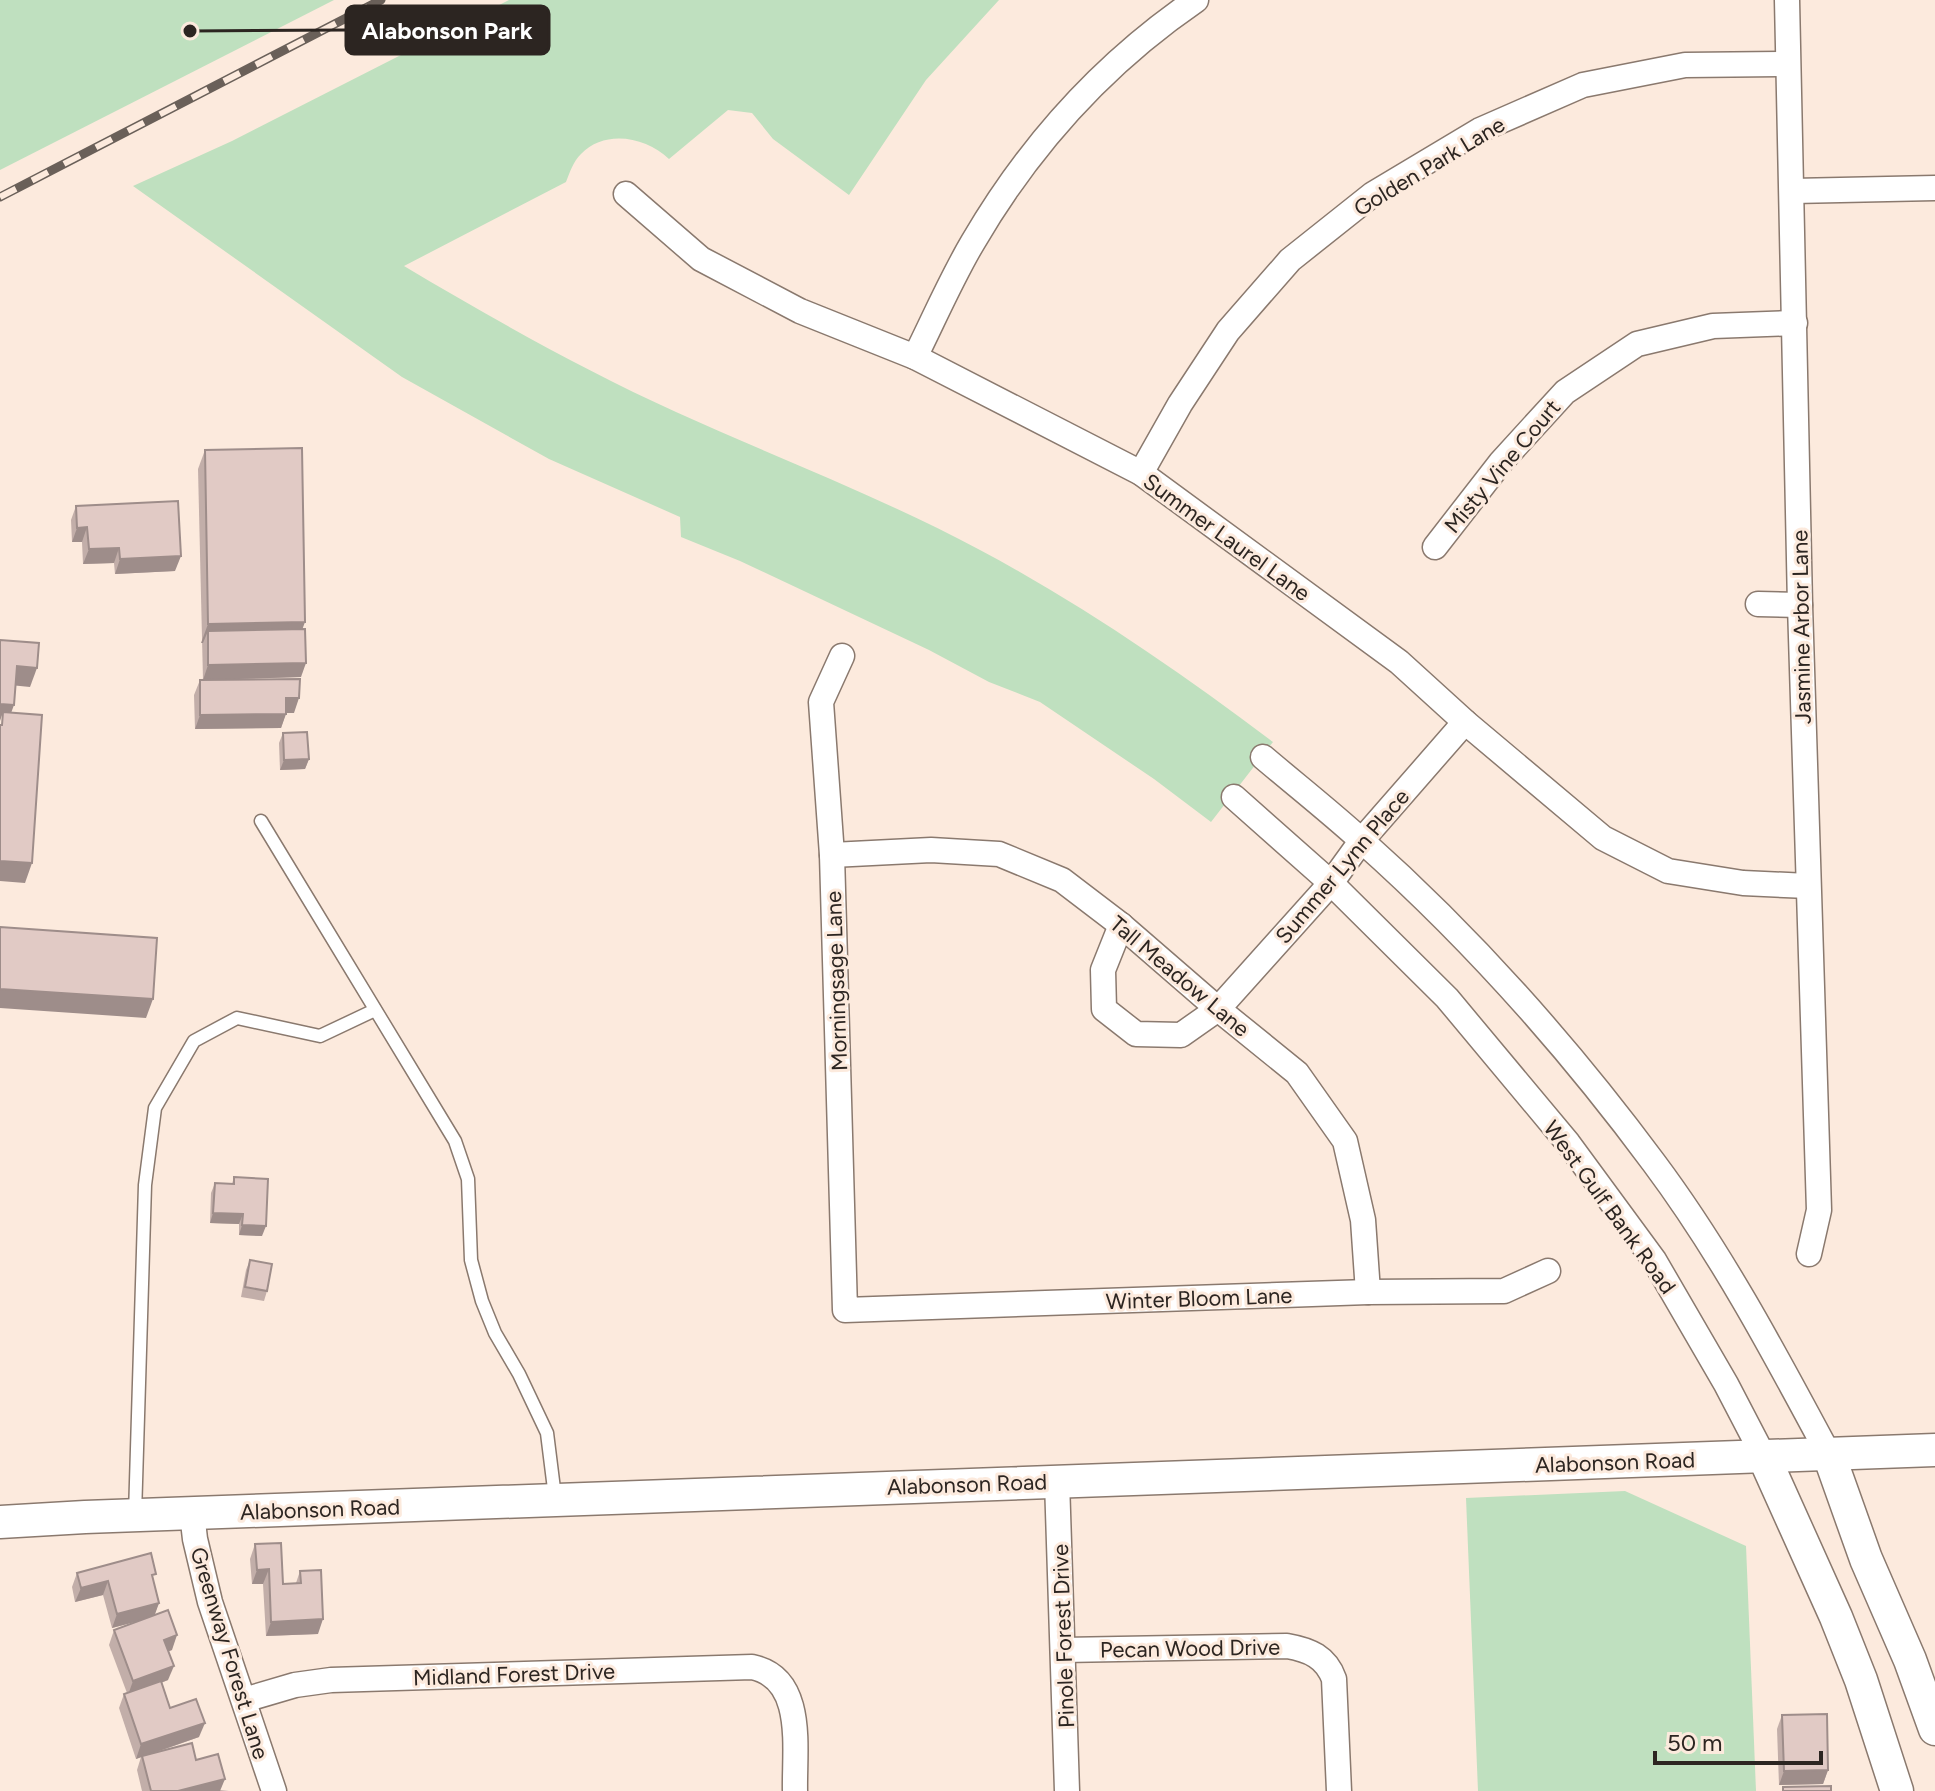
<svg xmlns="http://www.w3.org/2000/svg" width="1935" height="1791" font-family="Figtree,sans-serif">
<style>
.green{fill:#bfe0bf}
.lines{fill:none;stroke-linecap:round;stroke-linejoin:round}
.service-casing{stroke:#8a796e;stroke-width:15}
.minor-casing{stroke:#8a796e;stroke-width:27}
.tertiary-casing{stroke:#8a796e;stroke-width:35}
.service{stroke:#fff;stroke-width:12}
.minor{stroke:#fff;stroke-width:24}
.tertiary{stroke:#fff;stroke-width:32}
.rail-casing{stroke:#6a6059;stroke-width:9}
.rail{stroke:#fceadd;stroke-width:6;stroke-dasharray:18;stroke-linecap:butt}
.wall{fill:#c2aea9}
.shaded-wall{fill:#9e8d8a}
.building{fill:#e1cac5;stroke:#9e8d8a;stroke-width:2}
.labels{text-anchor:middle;stroke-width:6;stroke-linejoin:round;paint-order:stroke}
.street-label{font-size:22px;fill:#2c2521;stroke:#fceadd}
.leader{fill:none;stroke:#2c2521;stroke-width:3}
.callout-dot{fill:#2c2521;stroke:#fceadd;stroke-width:3}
.callout{fill:#2c2521;stroke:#2c2521;stroke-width:3}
.callout-label{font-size:24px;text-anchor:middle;font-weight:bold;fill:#fff}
</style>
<rect width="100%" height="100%" fill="#fceadd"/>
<g class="green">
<polygon points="0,0 334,0 0,170"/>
<path d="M509,0H999L926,80L849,195L773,139L752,113L728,110L669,159C646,137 605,129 581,154C573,162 570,172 566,182L404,266C493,319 582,369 676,412C777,458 881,497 980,550C1083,605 1180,672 1273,742L1211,822L1154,779L1040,702L989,682L929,650L740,561L681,537L680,517L549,459L402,377L133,186L232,141Z"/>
<polygon points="1625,1491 1746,1546 1756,1791 1478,1791 1466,1498"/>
</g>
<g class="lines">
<defs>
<g id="service">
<polyline points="261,821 455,1141 468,1179 471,1260 482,1301 495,1333 519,1374 547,1433 555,1497"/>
<polyline points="135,1515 145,1185 155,1108 194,1041 237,1018 320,1036 375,1010"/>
</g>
<g id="minor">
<polyline points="1787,0 1800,605 1819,1210 1809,1254"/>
<polyline points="1793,191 1935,188"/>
<polyline points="626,194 701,259 800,311 915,357 1141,473 1399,662 1465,722 1603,838 1668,871 1743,883 1808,886"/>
<path d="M915,357C934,319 951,279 973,242C1029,146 1104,63 1196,0"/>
<polyline points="1141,473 1180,404 1228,331 1290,260 1373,194 1480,130 1583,85 1685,65 1787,64"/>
<polyline points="1435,547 1501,462 1565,392 1637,344 1713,326 1795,323"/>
<polyline points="1758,604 1800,605"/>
<polyline points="842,656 821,702 832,855 845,1310 1368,1292 1504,1291 1548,1271"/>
<path d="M1263,757C1296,785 1329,811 1361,840C1469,936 1568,1047 1654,1163C1722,1254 1776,1356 1829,1455"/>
<polyline points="1234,797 1331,883 1447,998 1568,1143 1654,1260 1726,1384 1764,1457"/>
<polyline points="832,855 931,850 999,854 1062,880 1121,925 1218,1009 1297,1073 1345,1141 1363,1220 1368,1292"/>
<polyline points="1121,925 1103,970 1104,1009 1136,1034 1181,1035 1218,1009 1331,883 1362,840 1465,722"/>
<polyline points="1057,1481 1067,1791"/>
<polyline points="192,1513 195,1539 210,1602 274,1791"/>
<path d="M1063,1650L1287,1646C1310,1650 1326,1657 1334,1679L1339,1791"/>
<path d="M244,1700L295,1685L331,1680L752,1667C806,1678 794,1749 795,1791"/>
</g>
<g id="tertiary">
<polyline points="1829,1455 1866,1559 1910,1660 1935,1729"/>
<polyline points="1764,1457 1836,1617 1861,1680 1897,1791"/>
<polyline points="0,1522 85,1517 1935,1450"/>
</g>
</defs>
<use href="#service" class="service-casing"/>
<use href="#minor" class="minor-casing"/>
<use href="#tertiary" class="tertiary-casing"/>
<use href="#service" class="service"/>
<use href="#minor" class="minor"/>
<use href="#tertiary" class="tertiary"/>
<defs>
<polyline id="rail" points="0,197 381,0"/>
</defs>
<use href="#rail" class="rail-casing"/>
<use href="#rail" class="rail"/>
</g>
<g class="wall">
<polygon points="205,450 303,629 301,677 203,680 198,469"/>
<polygon points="76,506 175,571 115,574 114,563 83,564 82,542 72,542 71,520"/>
<polygon points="200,680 294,713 286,713 281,728 195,729 194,695"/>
<polygon points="283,733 309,759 305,769 280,770 279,743"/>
<polygon points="234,1177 262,1236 239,1235 239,1224 210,1223 211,1193 215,1183 232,1184"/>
<polygon points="250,1260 267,1291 264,1301 241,1297 246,1270"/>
<polygon points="255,1544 283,1584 296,1583 300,1571 318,1634 266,1636 263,1584 252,1584 250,1559"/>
<polygon points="77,1573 153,1581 159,1603 154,1615 172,1650 168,1651 168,1680 161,1683 170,1708 199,1737 154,1753 196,1760 220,1790 229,1791 142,1791 137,1770 141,1757 136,1759 119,1708 124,1694 127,1693 109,1645 114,1630 141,1620 112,1628 103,1595 75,1602 72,1587"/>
<polygon points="1782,1715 1828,1770 1823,1784 1779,1785 1777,1729"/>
</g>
<g class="shaded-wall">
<polygon points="87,527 82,542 72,542 77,528"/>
<polygon points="119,548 114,563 83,564 89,549"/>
<polygon points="181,556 175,571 115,574 120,559"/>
<polygon points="305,622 298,641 208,631 203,643 201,643 208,624"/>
<polygon points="306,663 301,677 203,680 208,665"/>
<polygon points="17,666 37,668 30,687 10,685"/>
<polygon points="286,698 299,698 294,713 280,713"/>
<polygon points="0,704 14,705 7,724 3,712 0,721"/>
<polygon points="286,714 281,728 195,729 200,715"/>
<polygon points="309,759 305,769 280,770 284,760"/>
<polygon points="0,861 32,863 25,883 0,881"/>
<polygon points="0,989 153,999 146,1018 0,1008"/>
<polygon points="213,1213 243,1214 239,1224 210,1223"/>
<polygon points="242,1225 266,1226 262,1236 239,1235"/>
<polygon points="269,1569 263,1584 252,1584 257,1570"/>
<polygon points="108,1581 103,1595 75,1602 81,1588"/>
<polygon points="159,1603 154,1617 112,1628 117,1614"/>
<polygon points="323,1619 318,1634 266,1636 271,1622"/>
<polygon points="177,1635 172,1650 159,1655 164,1640"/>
<polygon points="174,1666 168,1680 128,1695 133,1681"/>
<polygon points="205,1723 199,1737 136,1759 141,1744"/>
<polygon points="1828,1770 1823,1784 1779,1785 1784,1771"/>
<polygon points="225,1779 220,1791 178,1791"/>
</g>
<g class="building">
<polygon points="302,448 305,622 208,624 205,450"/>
<polygon points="178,501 181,556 120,559 119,548 89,549 87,527 77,528 76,506"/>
<polygon points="305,629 306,663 208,665 208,631"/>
<polygon points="0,640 39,643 37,668 17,666 14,705 0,704"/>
<polygon points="300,679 299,698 286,698 286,714 200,715 200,680"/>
<polygon points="3,712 42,715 32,863 0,861 0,725 2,725"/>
<polygon points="307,732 309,759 284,760 283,733"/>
<polygon points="0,927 157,938 153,999 0,989"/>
<polygon points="234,1177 268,1179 266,1226 242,1225 243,1214 213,1213 215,1183 234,1184"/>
<polygon points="250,1260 272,1264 267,1291 245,1287"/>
<polygon points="281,1543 283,1584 301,1583 300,1571 321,1570 323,1619 271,1622 269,1569 257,1570 255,1544"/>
<polygon points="151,1553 156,1574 152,1575 159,1603 117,1614 108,1581 81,1588 77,1573"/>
<polygon points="168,1610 177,1635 164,1640 174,1666 133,1681 114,1630"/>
<polygon points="161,1681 170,1708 196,1699 205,1723 141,1744 124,1694"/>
<polygon points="1827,1714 1828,1770 1784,1771 1782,1715"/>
<polygon points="192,1743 196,1760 218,1754 225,1779 178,1791 151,1791 142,1756"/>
<polygon points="1831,1786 1831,1791 1783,1791 1783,1787"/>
</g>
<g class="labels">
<g class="street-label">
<text transform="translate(1429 166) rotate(-31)" y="8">Golden Park Lane</text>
<text transform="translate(1502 466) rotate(-50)" y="8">Misty Vine Court</text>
<text transform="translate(1227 537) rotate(36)" y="8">Summer Laurel Lane</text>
<text transform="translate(1801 627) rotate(-91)" y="8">Jasmine Arbor Lane</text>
<text transform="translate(1342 866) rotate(-50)" y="8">Summer Lynn Place</text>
<text transform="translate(1180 976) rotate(40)" y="8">Tall Meadow Lane</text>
<text transform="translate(836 981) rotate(-92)" y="8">Morningsage Lane</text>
<text transform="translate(1610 1207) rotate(54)" y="8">West Gulf Bank Road</text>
<text transform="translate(1199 1298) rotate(-2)" y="8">Winter Bloom Lane</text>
<text transform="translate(1615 1462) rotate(-2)" y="8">Alabonson Road</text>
<text transform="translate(967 1484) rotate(-2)" y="8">Alabonson Road</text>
<text transform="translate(320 1509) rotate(-2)" y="8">Alabonson Road</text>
<text transform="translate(1063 1636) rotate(-92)" y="8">Pinole Forest Drive</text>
<text transform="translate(1190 1648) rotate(-1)" y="8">Pecan Wood Drive</text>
<text transform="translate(230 1653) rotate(73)" y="8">Greenway Forest Lane</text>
<text transform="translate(514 1674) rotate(-2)" y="8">Midland Forest Drive</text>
</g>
</g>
<path class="leader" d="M190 31L346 30"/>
<circle class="callout-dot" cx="190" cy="31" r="8"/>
<rect class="callout" x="346" y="6" width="203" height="48" rx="8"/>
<g class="callout-label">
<text x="447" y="39">Alabonson Park</text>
</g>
<path d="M1655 1751v12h166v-12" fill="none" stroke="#2c2521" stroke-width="4"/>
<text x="1667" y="1751" font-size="24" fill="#2c2521" stroke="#fceadd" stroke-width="6" paint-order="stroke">50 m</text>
</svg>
